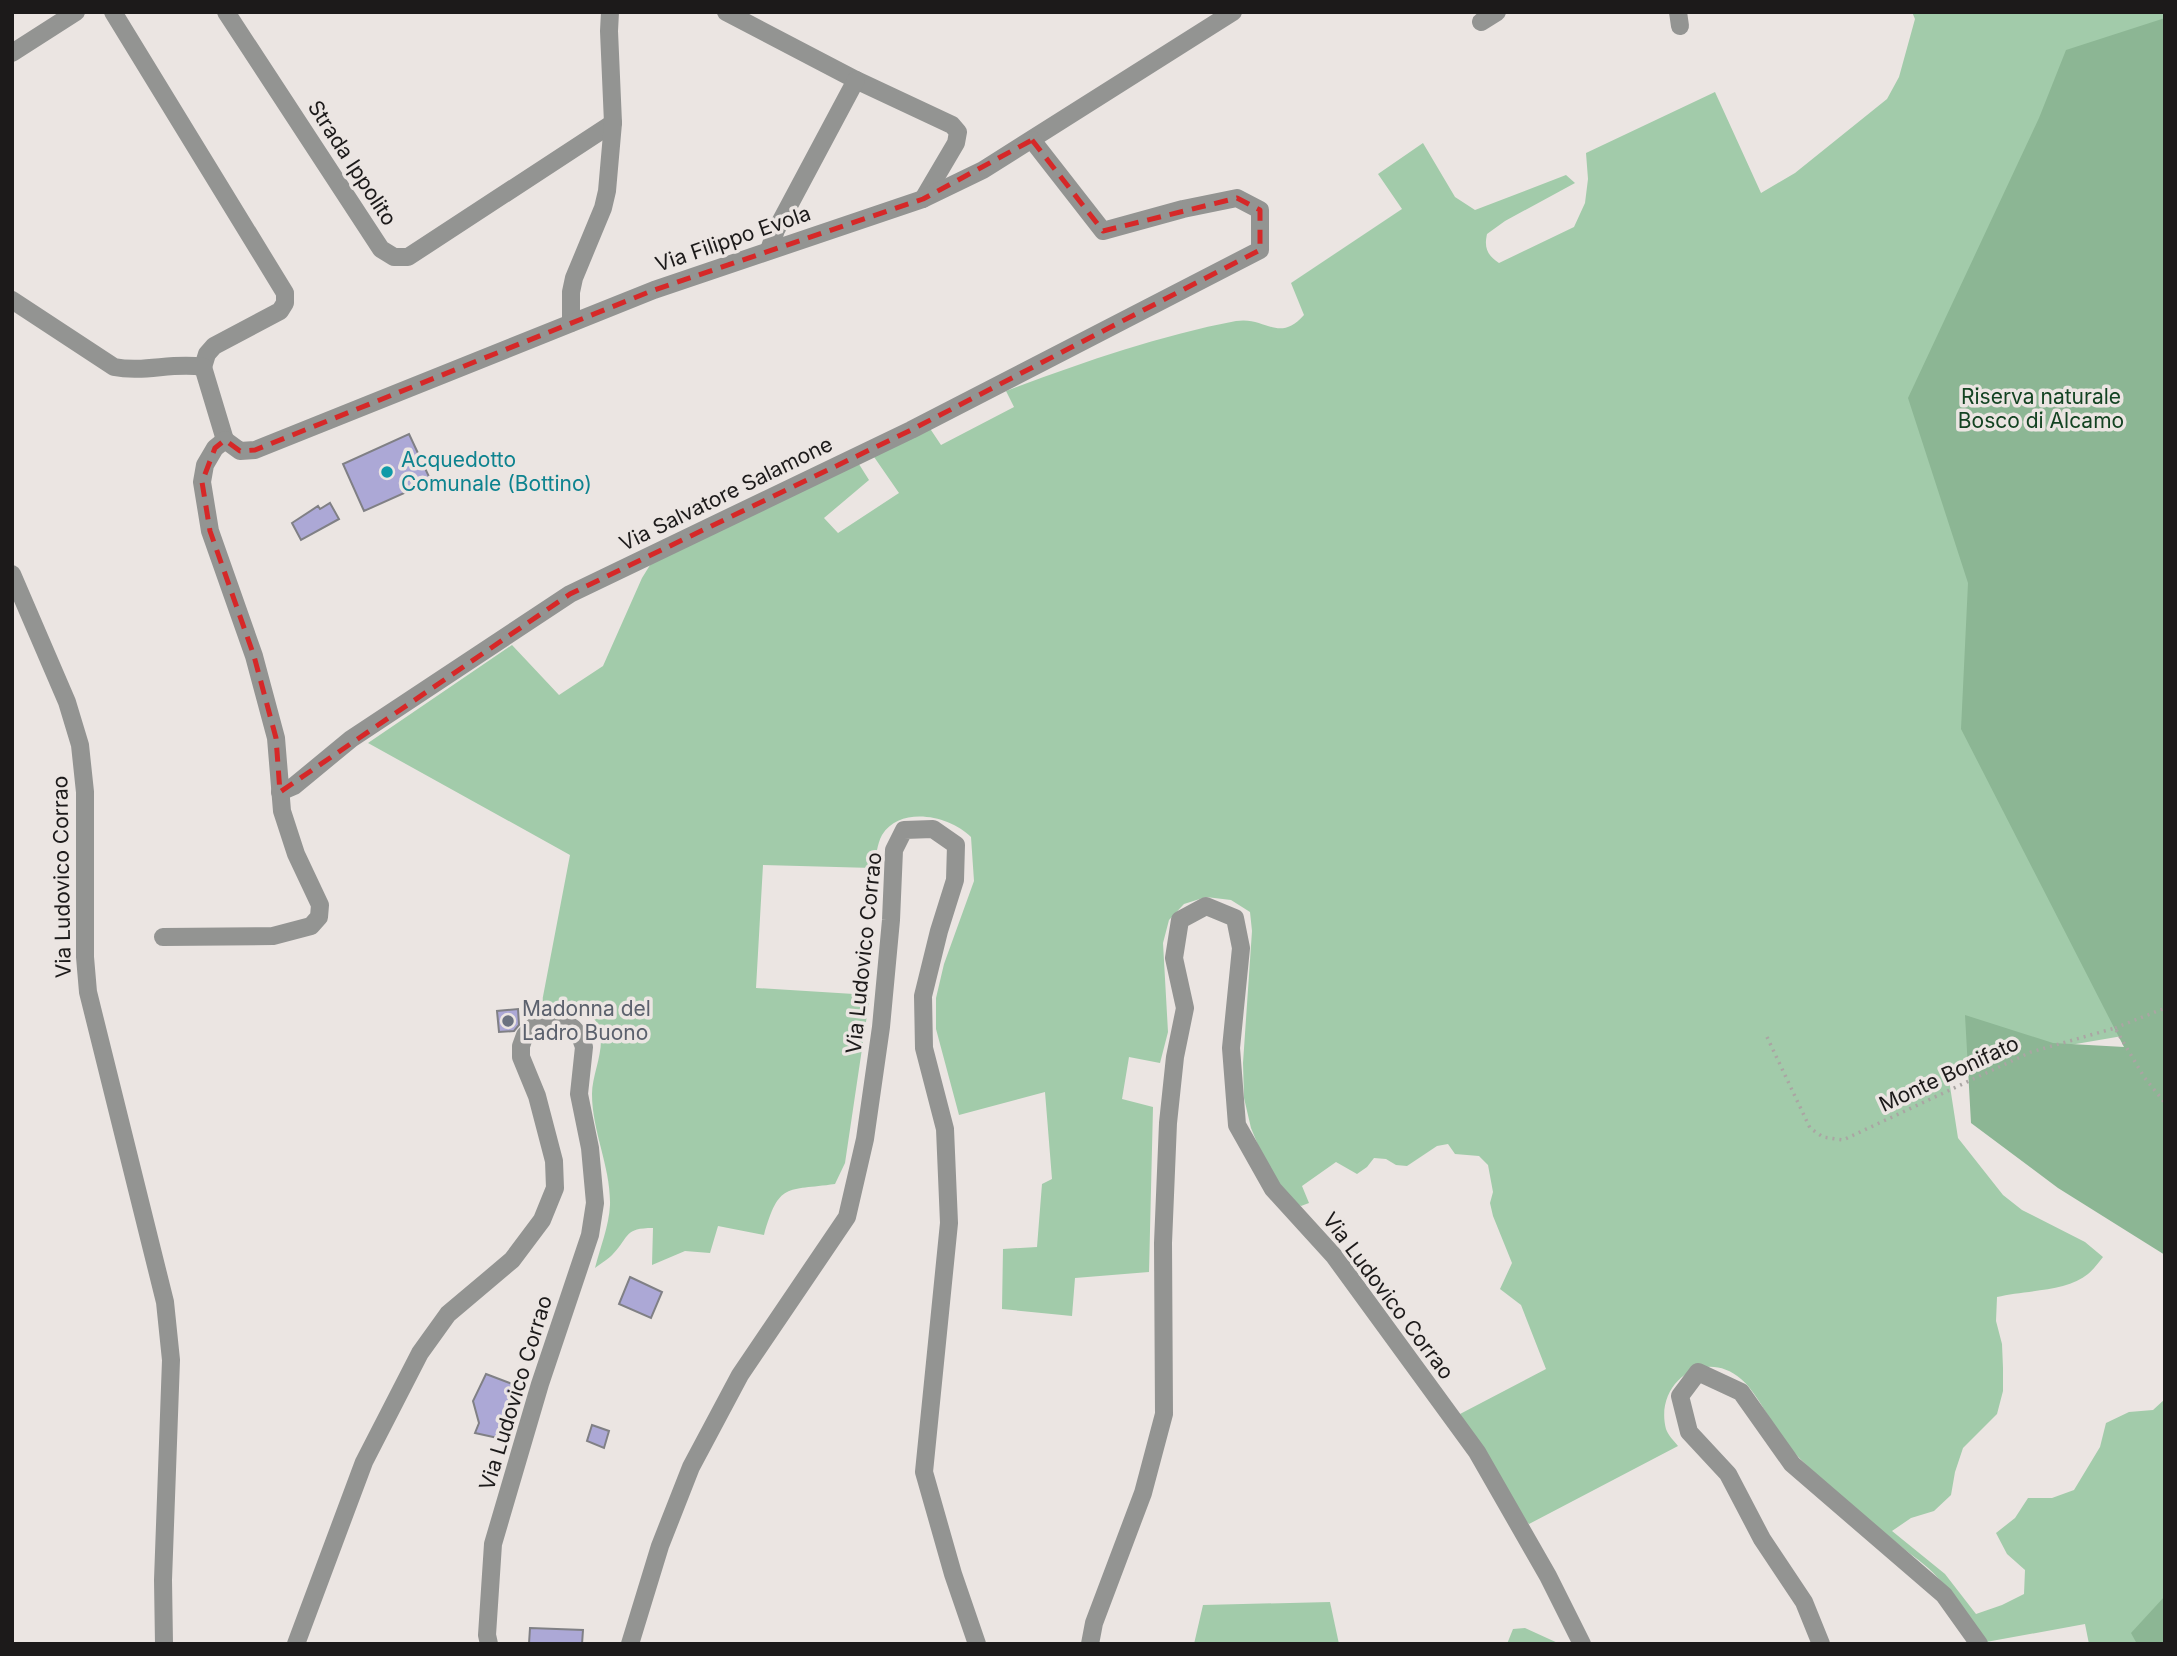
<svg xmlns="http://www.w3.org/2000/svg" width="2177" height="1656" font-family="Inter,sans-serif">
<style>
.green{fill:#a2cbaa}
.forest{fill:#8cb694}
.building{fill:#aca8d6;stroke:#808085;stroke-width:2}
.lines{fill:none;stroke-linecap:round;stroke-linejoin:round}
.path{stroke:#aaa5a3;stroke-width:3.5;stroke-dasharray:2 5;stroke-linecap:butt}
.street{stroke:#939492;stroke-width:18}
.marked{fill:none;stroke:#d62828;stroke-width:5;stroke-dasharray:14 9;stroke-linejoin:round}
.culture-dot{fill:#0f9aa8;stroke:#ebe5e2;stroke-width:2.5}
.worship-dot{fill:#6b7280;stroke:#ebe5e2;stroke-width:2.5}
.labels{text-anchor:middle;stroke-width:7;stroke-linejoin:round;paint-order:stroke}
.street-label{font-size:21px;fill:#1c1a1a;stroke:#ebe5e2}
.park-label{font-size:21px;fill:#134322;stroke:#ebe5e2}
.culture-label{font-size:21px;fill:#0d838f;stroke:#ebe5e2;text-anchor:start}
.worship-label{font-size:21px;fill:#5b616d;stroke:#ebe5e2;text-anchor:start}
</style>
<rect width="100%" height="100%" fill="#ebe5e2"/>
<g class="green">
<path d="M1912,12H2165V31L2140,1033L2011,1055L1949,1080L1958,1138L2003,1195L2022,1210L2085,1242L2103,1257C2098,1263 2094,1269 2088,1274C2067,1292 2024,1290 1997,1297L1996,1321L2002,1344L2003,1368V1391L1997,1414L1963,1448L1955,1472L1951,1495L1934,1511L1911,1518L1892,1531L1945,1574L1976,1614L2002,1605L2024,1594L2025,1570L2007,1554L1996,1533L2015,1518L2028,1498H2052L2074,1490L2100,1447L2106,1423L2129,1412L2153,1410L2165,1399V1644H2089L2085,1624L1986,1642C1970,1621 1956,1597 1938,1578C1927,1565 1911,1555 1898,1544C1861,1513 1822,1483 1790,1448C1774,1430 1758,1393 1741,1379C1704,1347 1654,1383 1666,1429C1668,1435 1674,1441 1678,1446L1529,1524L1516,1510L1460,1414L1546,1369L1521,1305L1500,1289L1512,1263L1493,1216L1490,1203L1493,1192L1488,1165L1479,1156L1455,1154L1448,1144L1437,1146L1407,1166L1396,1165L1386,1159L1374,1158L1367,1167L1357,1174L1336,1162L1302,1186L1309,1203L1301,1206L1289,1200L1265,1162L1251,1128L1244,1098L1243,1063L1252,931L1250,912L1231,900L1206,897L1184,904L1169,920L1163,943L1168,1032L1160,1063L1129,1057L1122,1099L1153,1107L1149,1272L1075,1278L1072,1316L1002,1309L1003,1249L1037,1247L1042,1184L1052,1179L1045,1092L959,1115L936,1029V998L944,964L974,881L971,837C950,816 901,805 882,835C877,844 876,858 873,868L763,865L756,988L870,995L845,1163L835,1184C786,1191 779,1182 764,1235L718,1226L710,1253L685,1251L652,1265L653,1228C624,1228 630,1236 613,1254C609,1259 601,1263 595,1268C600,1248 609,1226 610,1205C611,1167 592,1132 592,1094C592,1071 610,1041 595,1020C582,1001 561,1004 541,1007L570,855L368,743L512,645L559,695L603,666L642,578L655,557L857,461L869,480L824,518L838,533L899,493L872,454L929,427L941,445L1014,407L1006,391C1081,363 1157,336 1236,321C1266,316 1278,344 1304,315L1291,283L1402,209L1378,174L1423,143L1455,197L1475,210L1566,175L1575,183L1505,221L1487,234C1484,248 1487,255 1499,263L1574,227L1585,203L1588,179L1586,153L1715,92L1761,193L1795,173L1887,99L1899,77L1915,19Z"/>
<polygon points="1330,1602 1339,1644 1194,1644 1203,1605"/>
<polygon points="1525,1628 1560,1644 1507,1644 1513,1629"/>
</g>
<g class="forest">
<polygon points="2165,18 2165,1255 2058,1188 1971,1123 1965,1015 2053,1043 2124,1047 1961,729 1968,583 1908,398 2039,118 2066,50"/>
<polygon points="2165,1596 2165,1644 2137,1644 2131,1633"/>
</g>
<g class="building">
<polygon points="409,434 431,481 364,511 343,464"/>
<polygon points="330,503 339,519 301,540 292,523 318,506 320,509"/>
<polygon points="518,1009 519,1025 514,1031 499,1032 497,1011"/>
<polygon points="630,1277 662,1292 651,1318 619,1304"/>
<polygon points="486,1374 515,1385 514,1398 504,1424 508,1425 507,1440 475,1433 479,1423 473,1401"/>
<polygon points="592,1425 609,1431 604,1448 587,1441"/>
<polygon points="530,1628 583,1630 582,1644 529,1644"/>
</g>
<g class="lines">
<g class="path">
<polyline points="2115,1028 2165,1008"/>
<polyline points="1767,1037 1810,1128 1823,1137 1843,1140 2031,1052 2115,1028 2144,1077 2165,1103"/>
</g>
<g class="street">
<polyline points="113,12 285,293 285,303 280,311 214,346 207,354 203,367"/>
<polyline points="226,12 381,249 394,257 408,257 613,123"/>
<polyline points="726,12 856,80 952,125 958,132 956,143 923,199"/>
<polyline points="1678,12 1680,26"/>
<polyline points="1481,22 1497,12"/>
<polyline points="12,53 76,12"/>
<polyline points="769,250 776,230 856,80"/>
<path d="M12,300L114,367C144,373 173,362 203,367L225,440"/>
<polyline points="571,323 571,292 574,278 603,208 607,191 613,123 609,31 610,12"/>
<polyline points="225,440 240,451 255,450 654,290 923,199 983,170 1233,12"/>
<polyline points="12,574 67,702 80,745 85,792 85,957 88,992 165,1302 171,1360 163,1580 164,1644"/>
<polyline points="280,792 294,786 351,739 570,594 911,430 1260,250 1260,210 1237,198 1183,209 1103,231 1032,140"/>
<polyline points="163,937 273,936 311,926 319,917 320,905 296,854 282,811 276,738 254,656 210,531 202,482 205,465 215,448 225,440"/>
<polyline points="296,1644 364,1462 420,1353 448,1314 512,1260 542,1220 555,1188 554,1161 537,1096 521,1057 521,1046 525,1035 533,1027 542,1022 553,1020 564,1022 573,1028 580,1036 584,1047 579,1094 590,1148 595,1203 590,1235 540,1384 493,1544 487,1635 489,1644"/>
<polyline points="630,1644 660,1546 691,1467 740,1375 847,1217 865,1139 881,1027 891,920 894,850 904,830 933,829 956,845 955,880 939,931 923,996 924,1048 945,1129 949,1223 924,1472 953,1574 977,1644"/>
<polyline points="1090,1644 1094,1623 1143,1493 1164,1414 1163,1243 1168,1123 1175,1057 1185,1008 1174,958 1180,920 1206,906 1235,918 1241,948 1231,1048 1237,1125 1273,1189 1334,1256 1477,1452 1548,1576 1582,1644"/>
<polyline points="1821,1644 1804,1602 1762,1539 1728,1474 1689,1432 1680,1396 1698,1372 1741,1392 1792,1464 1944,1595 1979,1644"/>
</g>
</g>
<path class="marked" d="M1032,140L1103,231L1237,198L1260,210V250L911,430L570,594L280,792L276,738L254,656L210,531L202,482L215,448L225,440L240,451L255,450L654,290L923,199Z"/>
<circle class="culture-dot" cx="387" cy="472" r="7"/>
<circle class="worship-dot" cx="508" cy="1021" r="7"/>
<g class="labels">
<g class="street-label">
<text transform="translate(352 163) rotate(57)" y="7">Strada Ippolito</text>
<text transform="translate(733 239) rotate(-19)" y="7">Via Filippo Evola</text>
<text transform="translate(726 494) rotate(-26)" y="7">Via Salvatore Salamone</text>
<text transform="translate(62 877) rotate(-91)" y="7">Via Ludovico Corrao</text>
<text transform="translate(864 953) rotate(-84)" y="7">Via Ludovico Corrao</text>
<text transform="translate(1949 1074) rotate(-25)" y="7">Monte Bonifato</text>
<text transform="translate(1388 1296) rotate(53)" y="7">Via Ludovico Corrao</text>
<text transform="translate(516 1393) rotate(-73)" y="7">Via Ludovico Corrao</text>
</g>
<g class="park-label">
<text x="2041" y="404">Riserva naturale<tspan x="2041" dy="24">Bosco di Alcamo</tspan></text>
</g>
<g class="culture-label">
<text x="401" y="467">Acquedotto<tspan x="401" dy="24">Comunale (Bottino)</tspan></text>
</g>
<g class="worship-label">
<text x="522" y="1016">Madonna del<tspan x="522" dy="24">Ladro Buono</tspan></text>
</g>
</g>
<rect width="2177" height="1656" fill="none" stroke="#1c1a1a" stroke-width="28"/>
</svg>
